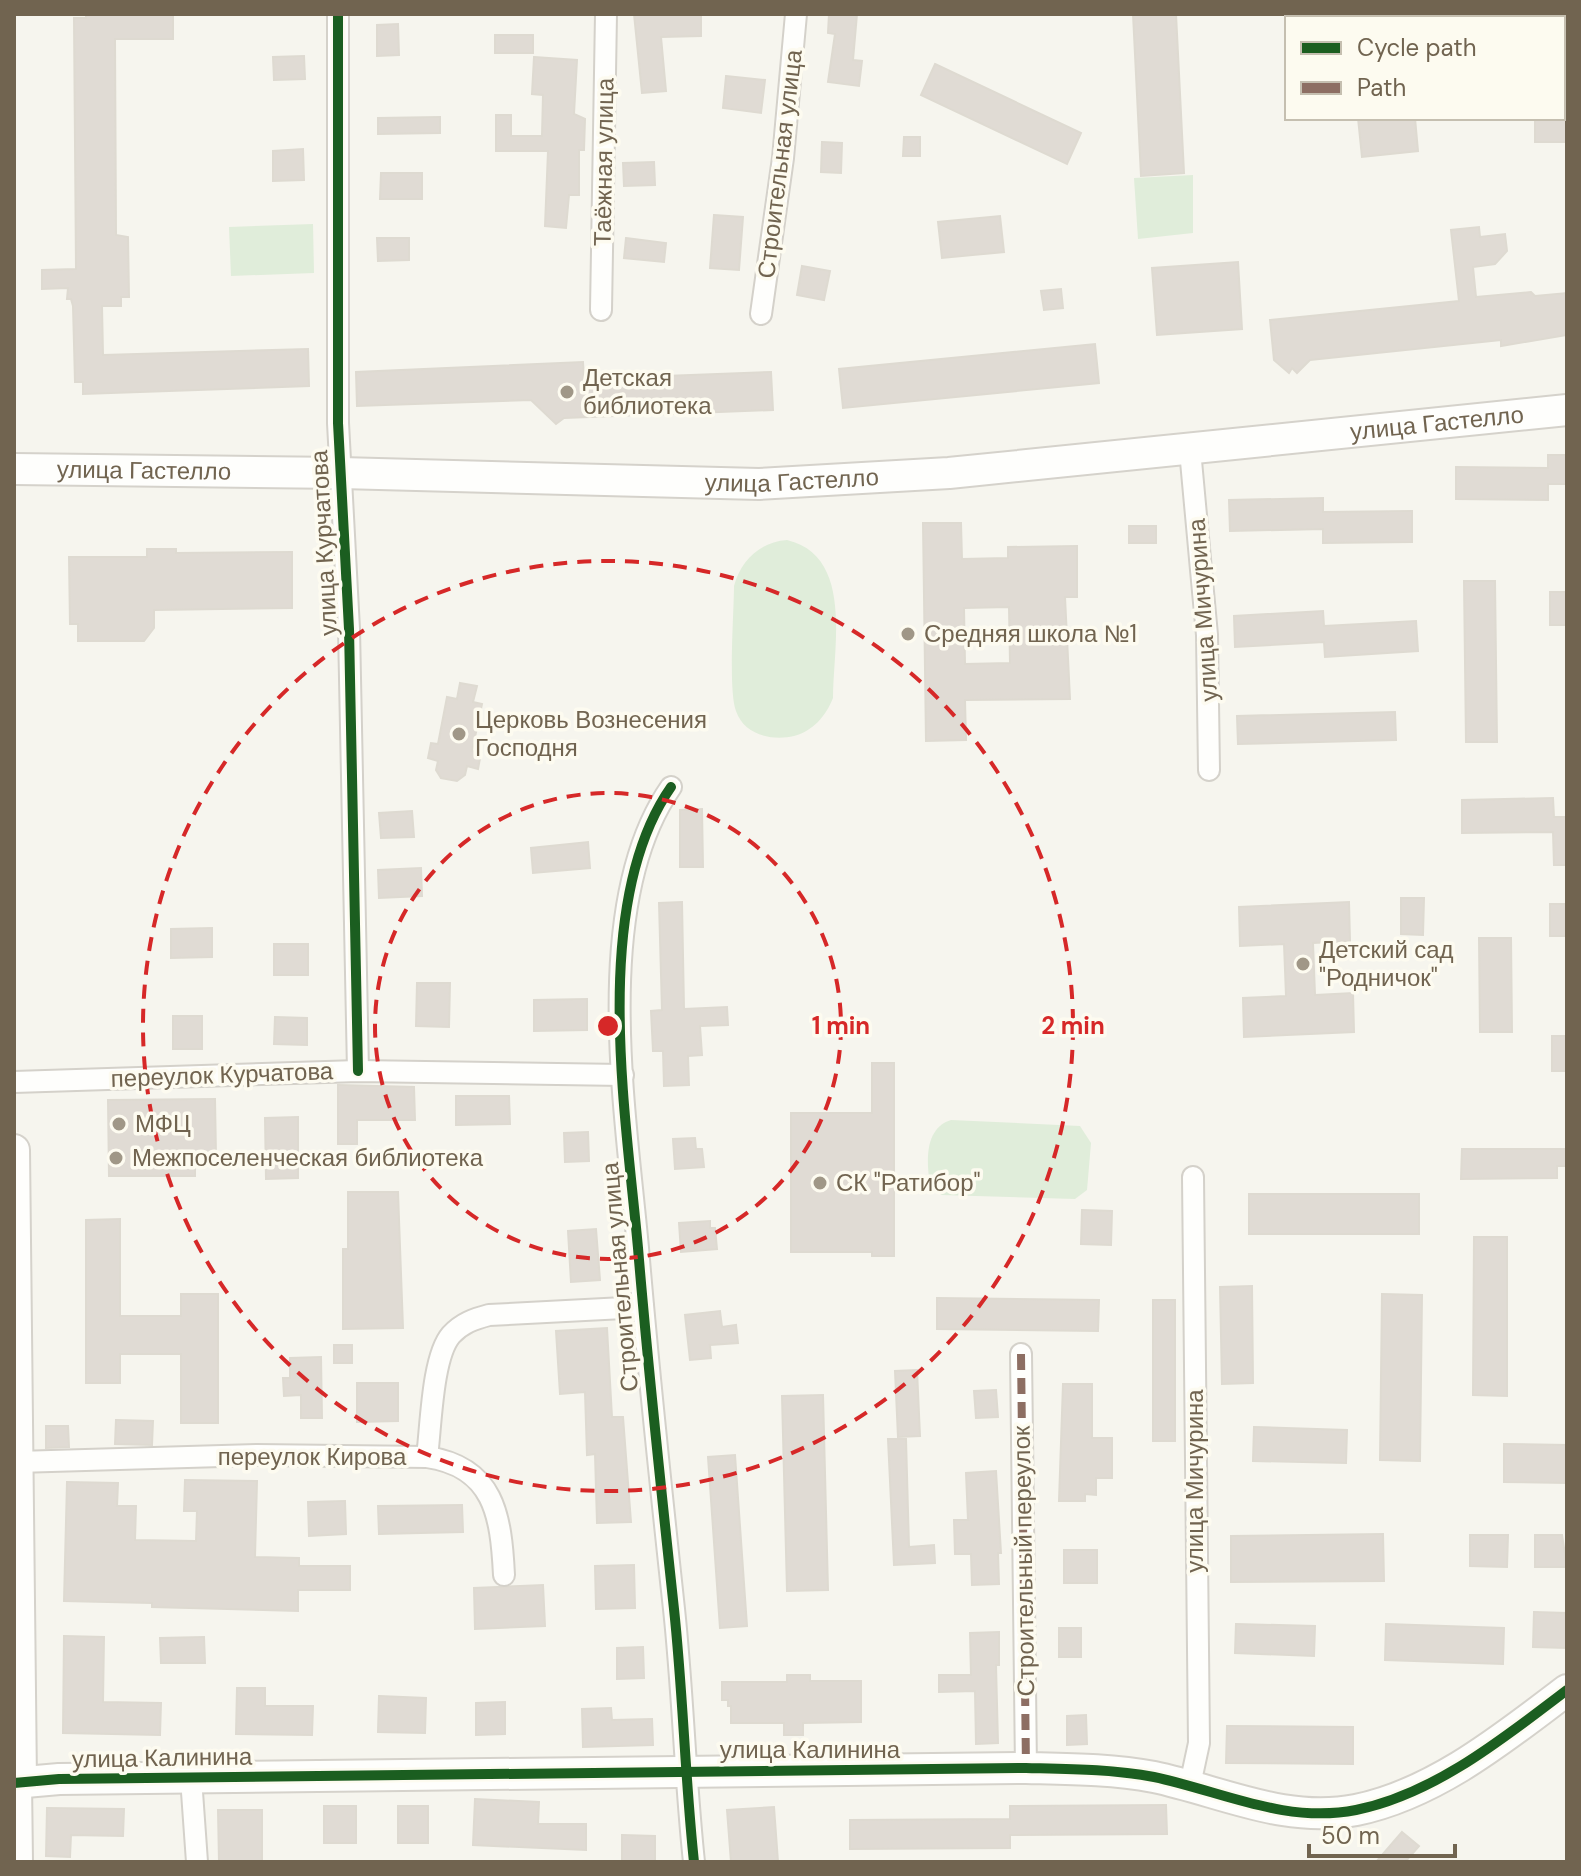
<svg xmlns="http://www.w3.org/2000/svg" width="1581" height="1876" font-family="'DM Sans',sans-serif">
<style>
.green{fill:#e0edda}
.building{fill:#e0dbd4;stroke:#dedad1;stroke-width:2;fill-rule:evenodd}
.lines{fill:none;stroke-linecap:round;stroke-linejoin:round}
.street-casing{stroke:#d4d1ca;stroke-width:24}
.secondary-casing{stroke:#d5d2cb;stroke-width:34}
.street{stroke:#fefefc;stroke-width:20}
.secondary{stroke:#fefefc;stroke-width:30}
.quiet{stroke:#8d6e63;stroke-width:8;stroke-dasharray:16 8;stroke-linecap:butt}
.cycleway-casing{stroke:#fdfbf0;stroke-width:15}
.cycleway{stroke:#1b5e20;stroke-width:10}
.ring{fill:none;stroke:#d62828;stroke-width:4;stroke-dasharray:14 10}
.poi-dot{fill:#a09787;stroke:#fdfbf0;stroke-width:3}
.labels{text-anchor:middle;stroke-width:7;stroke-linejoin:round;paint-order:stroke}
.street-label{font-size:24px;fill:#716450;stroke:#fdfbf0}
.poi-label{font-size:24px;fill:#716450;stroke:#fdfbf0;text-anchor:start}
.centre{fill:#d62828;stroke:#fdfbf0;stroke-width:4}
.ring-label{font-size:24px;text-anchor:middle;font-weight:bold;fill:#d62828;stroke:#fdfbf0;stroke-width:7;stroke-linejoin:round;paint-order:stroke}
</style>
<rect width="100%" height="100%" fill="#f6f5ee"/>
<g class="green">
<polygon points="1193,175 1193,233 1138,239 1134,178"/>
<polygon points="313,224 314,273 231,276 229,227"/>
<path d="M787,540C854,556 833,647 833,698C826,716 813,731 794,736C772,741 744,735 736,711C728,690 734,612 734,586C741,560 760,542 787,540Z"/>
<path d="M951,1120L1080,1126L1091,1143L1087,1190L1075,1199L941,1195L930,1184C926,1160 925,1128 951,1120Z"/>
</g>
<g class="building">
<polygon points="86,14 173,14 173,39 115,39 116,235 128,237 129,297 121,297 121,306 102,306 103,355 308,349 309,386 83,394 83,382 75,382 73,306 71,299 67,299 68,288 42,289 42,270 76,269 74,18 86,18"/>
<polygon points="634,14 701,14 701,36 661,37 666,91 642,93"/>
<polygon points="829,14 857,14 853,60 862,61 859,86 828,82 835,34 828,33"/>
<polygon points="1133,14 1176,14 1184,173 1141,176"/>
<polygon points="398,24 399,55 377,56 377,25"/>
<rect x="495" y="35" width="38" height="18"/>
<polygon points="304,56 305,79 274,80 273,57"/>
<polygon points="534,57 577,60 574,114 585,119 584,150 579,150 579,195 569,195 566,228 545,226 548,151 496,151 496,115 511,115 511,136 542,136 543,95 532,94"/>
<polygon points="935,64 1081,133 1067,164 921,95"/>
<polygon points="726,76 765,80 761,113 723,108"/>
<polygon points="440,117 440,133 378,134 378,118"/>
<polygon points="1358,118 1415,118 1418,151 1362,157"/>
<rect x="1535" y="118" width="32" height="24"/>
<polygon points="904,137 920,137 920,156 903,156"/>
<polygon points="822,142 842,143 841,173 821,172"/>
<polygon points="303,149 304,180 273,181 273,151"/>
<polygon points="654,162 655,185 624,186 623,163"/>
<polygon points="381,173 422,173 422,199 380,199"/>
<polygon points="714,215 743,217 739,270 710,268"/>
<polygon points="1000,216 1004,252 942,258 938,222"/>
<polygon points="1479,227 1480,237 1505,234 1507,251 1495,264 1473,267 1476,297 1531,292 1535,296 1567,293 1567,335 1501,346 1501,340 1310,360 1297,373 1292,368 1289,373 1274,360 1270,320 1459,301 1451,230"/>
<polygon points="377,238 409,238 409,260 378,261"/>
<polygon points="626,238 666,243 664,262 624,258"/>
<polygon points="1238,262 1242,329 1157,335 1152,268"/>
<polygon points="802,266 830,271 824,300 797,295"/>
<polygon points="1061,289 1063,308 1044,310 1041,291"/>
<polygon points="1095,344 1099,383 843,408 839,369"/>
<polygon points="583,362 584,379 771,372 773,410 564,418 556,424 531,400 357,406 356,372"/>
<polygon points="1548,455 1567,455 1567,484 1548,484 1548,500 1456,499 1456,467 1548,468"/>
<polygon points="1323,498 1323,512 1412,511 1412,542 1323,543 1323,529 1230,531 1229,500"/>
<path d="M923,523H961L962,559L1008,558V547L1077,546V597H1065L1070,699L965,700L966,740L926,741ZM1009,607L1010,663L965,664L964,608Z"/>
<rect x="1129" y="526" width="27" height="17"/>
<polygon points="147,549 176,549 176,553 292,552 292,608 154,610 154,628 144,641 78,641 78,624 70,624 69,557 147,557"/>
<polygon points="1464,581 1495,581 1497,742 1466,742"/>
<rect x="1550" y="592" width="17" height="33"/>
<polygon points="1323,611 1324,626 1416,621 1418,651 1325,657 1324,642 1235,647 1234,616"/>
<polygon points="460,683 477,686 473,702 482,704 472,751 481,753 478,769 467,766 465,775 457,781 441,778 436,770 438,761 428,758 431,743 438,744 447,697 457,699"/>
<polygon points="1395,712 1396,740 1238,744 1237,716"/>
<polygon points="1553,798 1554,817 1567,817 1567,865 1554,865 1553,832 1462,833 1462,800"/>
<polygon points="702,809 703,867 680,867 680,810"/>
<polygon points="412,811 414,837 381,838 379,813"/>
<polygon points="588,842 590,868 533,873 531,848"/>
<polygon points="421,868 422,896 379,898 378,870"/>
<polygon points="1401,898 1424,898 1423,935 1401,934"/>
<polygon points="682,902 684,1009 727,1007 728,1025 700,1026 702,1055 688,1056 689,1085 664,1086 663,1051 653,1051 651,1011 662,1010 659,903"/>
<polygon points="1349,902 1350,941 1313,943 1315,995 1353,993 1354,1032 1244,1037 1243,998 1286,996 1284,944 1240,946 1239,907"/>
<rect x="1550" y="904" width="17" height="32"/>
<polygon points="212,928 212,957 171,958 171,929"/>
<polygon points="1479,938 1511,938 1512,1032 1480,1032"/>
<rect x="274" y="944" width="34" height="31"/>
<polygon points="417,983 450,983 449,1027 416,1026"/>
<polygon points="587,999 587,1030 534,1031 534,1000"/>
<rect x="173" y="1016" width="29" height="33"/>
<polygon points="275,1017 307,1018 307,1045 274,1044"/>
<rect x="1552" y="1036" width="15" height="35"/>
<polygon points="872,1063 894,1063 894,1256 872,1256 872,1252 791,1252 791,1113 872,1113"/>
<polygon points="338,1085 414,1087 415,1120 357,1120 357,1144 338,1144"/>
<polygon points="456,1096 509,1096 510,1124 456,1125"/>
<polygon points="215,1099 216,1156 195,1156 195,1176 109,1176 108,1100"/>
<polygon points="298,1117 298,1178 266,1179 265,1118"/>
<polygon points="588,1132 589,1161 565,1162 564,1133"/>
<polygon points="695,1138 696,1149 702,1149 704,1167 675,1169 673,1139"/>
<polygon points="1462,1149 1567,1149 1567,1166 1557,1166 1557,1178 1461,1179"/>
<polygon points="348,1192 398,1192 403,1328 343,1329 343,1249 348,1249"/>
<rect x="1249" y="1194" width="170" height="40"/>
<polygon points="1082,1210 1112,1211 1111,1245 1081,1244"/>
<polygon points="120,1219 120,1316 181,1316 181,1294 218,1294 218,1423 181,1423 181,1354 120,1354 120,1383 86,1383 86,1220"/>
<polygon points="710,1221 710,1228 715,1228 717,1249 681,1252 679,1223"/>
<polygon points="596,1229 600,1280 571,1282 568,1231"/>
<polygon points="1474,1237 1507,1237 1507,1396 1473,1395"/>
<polygon points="1252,1286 1253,1383 1222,1384 1220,1287"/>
<polygon points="1382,1294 1422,1295 1420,1461 1380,1460"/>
<polygon points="937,1298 1099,1300 1098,1331 937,1329"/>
<rect x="1153" y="1300" width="22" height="141"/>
<polygon points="720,1311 722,1327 736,1325 738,1343 710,1345 711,1358 690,1360 685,1315"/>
<polygon points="607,1328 612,1417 623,1417 631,1522 597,1523 595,1454 587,1455 585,1392 560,1394 556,1331"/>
<rect x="334" y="1345" width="18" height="18"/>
<polygon points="321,1357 322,1418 301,1418 301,1395 284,1396 283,1378 290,1378 290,1358"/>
<polygon points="917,1370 920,1436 898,1437 895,1371"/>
<polygon points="357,1383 398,1383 398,1421 357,1422"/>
<polygon points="1063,1384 1092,1384 1092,1438 1112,1438 1112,1478 1096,1478 1096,1495 1085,1494 1085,1501 1059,1501"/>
<polygon points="996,1390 998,1417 976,1418 974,1391"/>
<polygon points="823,1395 828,1590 787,1591 782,1396"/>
<polygon points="116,1420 153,1421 152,1445 115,1444"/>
<polygon points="46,1426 68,1426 69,1447 46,1448"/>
<polygon points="1254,1427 1347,1430 1346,1463 1253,1461"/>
<polygon points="888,1439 906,1439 909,1547 934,1545 935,1563 894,1565"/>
<polygon points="1504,1444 1567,1445 1567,1483 1504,1482"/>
<polygon points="735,1455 747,1626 720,1628 708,1457"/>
<polygon points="996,1471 1001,1553 998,1553 999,1584 972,1585 971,1554 955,1554 954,1520 968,1520 966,1473"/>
<polygon points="185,1480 257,1481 255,1557 299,1558 299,1566 350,1566 350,1590 298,1590 298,1611 152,1607 152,1603 64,1601 67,1482 118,1483 117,1506 136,1506 135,1540 196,1541 197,1511 184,1511"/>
<polygon points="345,1501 346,1534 309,1536 308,1502"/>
<polygon points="462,1505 463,1532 379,1534 378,1506"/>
<polygon points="1383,1534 1384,1581 1231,1582 1231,1536"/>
<polygon points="1470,1535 1508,1535 1507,1567 1470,1566"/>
<polygon points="1535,1535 1562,1535 1567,1567 1535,1567"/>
<rect x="1064" y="1550" width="33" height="33"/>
<polygon points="634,1565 635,1608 596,1609 595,1566"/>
<polygon points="543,1585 545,1626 475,1629 474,1588"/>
<polygon points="1534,1612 1567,1613 1567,1648 1533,1647"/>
<polygon points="1236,1624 1315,1626 1314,1656 1235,1653"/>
<polygon points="1386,1624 1504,1628 1503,1664 1385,1660"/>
<rect x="1059" y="1628" width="22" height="29"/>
<polygon points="999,1632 999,1665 996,1665 998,1743 976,1744 975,1691 939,1692 939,1675 971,1675 970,1633"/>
<polygon points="64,1636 104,1637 103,1702 161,1703 160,1735 63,1733"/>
<polygon points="204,1637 205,1663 161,1663 160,1638"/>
<polygon points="643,1647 644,1678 617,1679 617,1648"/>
<polygon points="787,1675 810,1675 810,1681 861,1681 861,1722 803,1723 803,1735 784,1735 784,1723 731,1723 731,1706 728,1706 728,1700 722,1700 722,1682 787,1682"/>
<polygon points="237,1688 265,1688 265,1706 313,1706 312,1735 236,1734"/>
<polygon points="379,1696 426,1698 425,1733 378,1732"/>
<polygon points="505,1702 505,1734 476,1735 476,1703"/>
<polygon points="611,1708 612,1720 652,1719 653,1745 583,1747 582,1709"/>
<polygon points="1086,1715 1087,1744 1067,1745 1067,1716"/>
<polygon points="1227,1726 1353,1727 1353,1764 1226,1763"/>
<polygon points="475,1799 539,1802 538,1824 586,1824 586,1850 473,1845"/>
<polygon points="1166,1805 1167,1834 1010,1835 1010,1848 850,1849 850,1820 1010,1819 1010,1806"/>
<rect x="324" y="1806" width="32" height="37"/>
<rect x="398" y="1806" width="30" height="37"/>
<polygon points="774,1807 778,1862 731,1862 727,1810"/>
<polygon points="47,1808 124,1809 123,1836 71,1835 70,1857 46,1856"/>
<polygon points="218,1810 262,1810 262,1862 219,1862"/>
<polygon points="1402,1832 1419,1846 1405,1862 1376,1862"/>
<polygon points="622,1835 655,1836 655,1862 622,1862"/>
</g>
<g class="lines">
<defs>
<g id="street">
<polyline points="338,14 338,423 349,629 358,1071"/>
<polyline points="601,310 606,14"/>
<polyline points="761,314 783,158 796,14"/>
<polyline points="1190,450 1207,635 1209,770"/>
<path d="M671,787C590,903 626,1115 638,1248C648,1369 661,1489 674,1609C683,1693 685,1778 694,1862"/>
<polyline points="14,1082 358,1071 623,1075"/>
<polyline points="1021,1354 1026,1768"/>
<path d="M427,1457C494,1467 501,1515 504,1575"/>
<path d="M17,1462L257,1455L427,1457C431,1427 432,1357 451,1335C462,1323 474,1319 489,1315L643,1307"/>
<polyline points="191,1778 197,1862"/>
<polyline points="21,1782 22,1862"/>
<polyline points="1190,1785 1199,1743 1193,1177"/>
</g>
<g id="secondary">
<path id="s1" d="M14,469L341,473L759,484L949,473L1567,410"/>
<polyline points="14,1150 21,1782"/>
<path d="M14,1783L59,1779L1026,1768C1069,1769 1111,1769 1154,1777C1221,1791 1285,1824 1356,1810C1435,1794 1505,1737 1567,1690"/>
</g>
</defs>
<use href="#street" class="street-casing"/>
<use href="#secondary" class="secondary-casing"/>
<use href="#street" class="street"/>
<use href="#secondary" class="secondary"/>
<polyline class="quiet" points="1021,1354 1026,1768"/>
<defs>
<g id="cycleway">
<polyline points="338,14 338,423 349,629 358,1071"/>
<path d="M671,787C590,903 626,1115 638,1248C648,1369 661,1489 674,1609C683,1693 685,1778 694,1862"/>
<path d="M14,1783L59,1779L1026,1768C1069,1769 1111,1769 1154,1777C1221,1791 1285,1824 1356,1810C1435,1794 1505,1737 1567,1690"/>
</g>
</defs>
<use href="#cycleway" class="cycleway-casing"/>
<use href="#cycleway" class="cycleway"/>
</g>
<g class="ring">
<circle cx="608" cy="1026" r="233"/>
<circle cx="608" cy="1026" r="465"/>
</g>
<g class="poi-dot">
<circle cx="567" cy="392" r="8"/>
<circle cx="908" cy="634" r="8"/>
<circle cx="459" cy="734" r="8"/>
<circle cx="1303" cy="964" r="8"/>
<circle cx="119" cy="1124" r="8"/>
<circle cx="116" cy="1158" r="8"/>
<circle cx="820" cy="1183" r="8"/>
</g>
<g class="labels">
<g class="street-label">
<text transform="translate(604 162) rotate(-89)" y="8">Таёжная улица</text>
<text transform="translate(780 164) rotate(-83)" y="8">Строительная улица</text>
<text dy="8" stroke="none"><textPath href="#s1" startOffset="1426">улица Гастелло</textPath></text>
<text dy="8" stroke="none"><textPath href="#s1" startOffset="130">улица Гастелло</textPath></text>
<text dy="8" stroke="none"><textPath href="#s1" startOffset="778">улица Гастелло</textPath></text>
<text transform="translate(324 543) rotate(-93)" y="8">улица Курчатова</text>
<text transform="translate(1203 610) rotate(-94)" y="8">улица Мичурина</text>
<text transform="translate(222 1075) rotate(-2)" y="8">переулок Курчатова</text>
<text transform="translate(620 1277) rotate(-95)" y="8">Строительная улица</text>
<text x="312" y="1465">переулок Кирова</text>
<text transform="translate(1195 1481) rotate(-90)" y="8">улица Мичурина</text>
<text transform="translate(1024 1561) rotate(-91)" y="8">Строительный переулок</text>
<text x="810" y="1758">улица Калинина</text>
<text transform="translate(162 1758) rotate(-1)" y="8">улица Калинина</text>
</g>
<g class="poi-label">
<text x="583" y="386">Детская<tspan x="583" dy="28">библиотека</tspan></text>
<text x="924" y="642">Средняя школа №1</text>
<text x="475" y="728">Церковь Вознесения<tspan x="475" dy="28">Господня</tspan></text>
<text x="1319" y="958">Детский сад<tspan x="1319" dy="28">"Родничок"</tspan></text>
<text x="135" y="1132">МФЦ</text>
<text x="132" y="1166">Межпоселенческая библиотека</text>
<text x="836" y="1191">СК "Ратибор"</text>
</g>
</g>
<circle cx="608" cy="1026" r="12" class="centre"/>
<g class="ring-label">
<text x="841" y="1034">1 min</text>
<text x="1073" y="1034">2 min</text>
</g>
<rect width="1581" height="1876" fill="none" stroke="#716450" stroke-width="32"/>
<rect x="1285" y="16" width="280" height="104" fill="#fdfbf0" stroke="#c5bfb0" stroke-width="2"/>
<rect x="1301" y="42" width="40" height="12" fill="#1b5e20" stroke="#c5bfb0" stroke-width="2"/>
<text x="1357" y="56" font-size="24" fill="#716450">Cycle path</text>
<rect x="1301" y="82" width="40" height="12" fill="#8d6e63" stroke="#c5bfb0" stroke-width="2"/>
<text x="1357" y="96" font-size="24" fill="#716450">Path</text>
<path d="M1309 1844v12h146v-12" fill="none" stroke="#716450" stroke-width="4"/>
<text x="1321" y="1844" font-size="24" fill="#716450" stroke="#fdfbf0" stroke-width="6" paint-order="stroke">50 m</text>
</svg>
